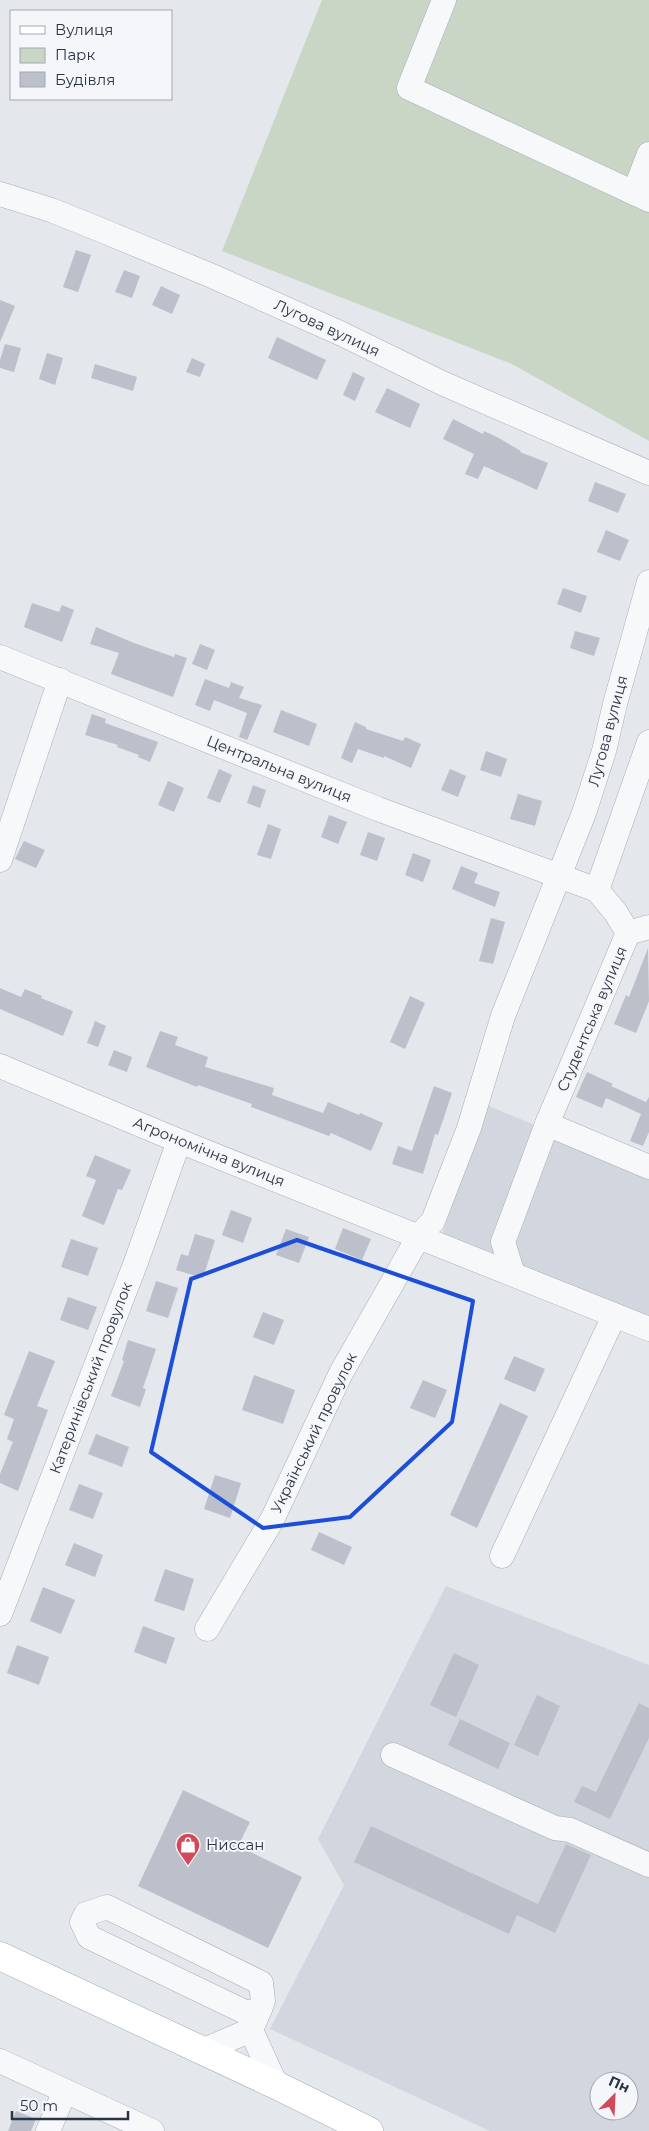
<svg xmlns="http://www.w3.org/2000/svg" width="649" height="2131" font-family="Montserrat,sans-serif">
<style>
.built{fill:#d2d6de;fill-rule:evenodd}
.green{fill:#c9d6c5}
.building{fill:#bbc0ca}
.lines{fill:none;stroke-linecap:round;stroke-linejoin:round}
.minor-casing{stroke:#a9aeb7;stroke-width:25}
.major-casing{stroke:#a3abb8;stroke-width:29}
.minor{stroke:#f7f8fa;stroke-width:24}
.major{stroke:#fff;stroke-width:28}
.marked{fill:none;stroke:#1d4ed8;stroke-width:4;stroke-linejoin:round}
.labels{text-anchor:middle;stroke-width:4;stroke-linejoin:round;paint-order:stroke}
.street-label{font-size:15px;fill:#2b3445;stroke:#f4f6f9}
.poi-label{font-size:15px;fill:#2b3445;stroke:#f4f6f9;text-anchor:start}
</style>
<rect width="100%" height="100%" fill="#e4e7ec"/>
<g class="built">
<polygon points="484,1104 649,1172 649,1322 441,1238"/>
<path d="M446,1586L649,1665V2131H490L270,2029L344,1885L318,1839ZM599,2081H629V2111H599Z"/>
</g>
<polygon class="green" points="322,0 649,0 649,441 512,364 222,251"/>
<g class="building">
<polygon points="76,250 91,255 78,292 63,287"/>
<polygon points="124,270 140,276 132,298 115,292"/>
<polygon points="161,286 180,295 172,314 152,305"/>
<polygon points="0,300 15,306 0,342"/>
<polygon points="277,337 326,360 317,380 268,358"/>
<polygon points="5,344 21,348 14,372 0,368 0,360"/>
<polygon points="47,353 63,358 55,385 39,379"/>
<polygon points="192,358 205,364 200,377 186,372"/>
<polygon points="95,364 137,377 133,391 91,378"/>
<polygon points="353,372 365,378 355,401 343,395"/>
<polygon points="387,388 420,404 410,428 375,412"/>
<polygon points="453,419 483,434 484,431 497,437 521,451 520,452 548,463 537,490 484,466 478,479 465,474 474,454 443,439"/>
<polygon points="595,482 626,494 618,513 588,501"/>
<polygon points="606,530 629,540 620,561 597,552"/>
<polygon points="563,588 587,596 581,613 557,604"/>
<polygon points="32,603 59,612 62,605 74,610 62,642 24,627"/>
<polygon points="96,627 134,643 174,657 175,654 187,658 173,697 111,674 119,653 90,644"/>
<polygon points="575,631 600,638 594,656 570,648"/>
<polygon points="200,644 215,650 207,670 192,664"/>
<polygon points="205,679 229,688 231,682 244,687 239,698 262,705 247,740 239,737 247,713 214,700 210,711 195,705"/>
<polygon points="281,710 317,724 309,746 273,732"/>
<polygon points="92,714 106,719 105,723 158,742 150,762 138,757 139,755 117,747 118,745 85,735"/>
<polygon points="355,722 366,727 366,729 403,741 405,737 421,744 411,768 384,756 384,758 358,749 352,763 341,758"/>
<polygon points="486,751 507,759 501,777 480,770"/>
<polygon points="219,769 232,775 220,803 207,798"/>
<polygon points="450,769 466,776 458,797 441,790"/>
<polygon points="168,781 184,788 174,812 158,805"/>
<polygon points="253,785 266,790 260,808 247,803"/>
<polygon points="518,794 542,801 535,826 510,819"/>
<polygon points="329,815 347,822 338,844 321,837"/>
<polygon points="268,824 281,829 271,859 257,855"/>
<polygon points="368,832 385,838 377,861 360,855"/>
<polygon points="24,841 45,850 36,868 15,859"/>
<polygon points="413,853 431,860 423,882 405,875"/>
<polygon points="461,866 478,873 474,883 500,892 495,907 452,889"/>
<polygon points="491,918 505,922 493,964 479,961"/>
<polygon points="648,948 649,1001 636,1033 614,1024 626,995 629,997"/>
<polygon points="0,988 21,997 25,989 42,996 41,998 73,1011 63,1036 0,1009"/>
<polygon points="410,996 425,1003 405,1049 390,1042"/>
<polygon points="95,1021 106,1026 98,1047 87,1043"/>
<polygon points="160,1031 178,1037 175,1045 208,1057 205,1067 274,1088 272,1095 323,1113 328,1102 359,1115 360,1113 383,1123 371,1151 331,1133 329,1136 251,1107 252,1104 198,1085 197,1087 146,1067"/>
<polygon points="114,1050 132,1057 127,1072 108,1065"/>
<polygon points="587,1072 613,1084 611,1086 646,1102 649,1097 649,1132 643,1146 630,1141 641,1114 606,1098 602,1108 576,1097"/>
<polygon points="434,1086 452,1093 438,1135 435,1134 423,1174 392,1164 398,1146 412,1151"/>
<polygon points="95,1155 131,1170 122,1190 118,1189 104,1225 82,1216 96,1180 86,1176"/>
<polygon points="231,1210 252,1218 243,1243 222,1235"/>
<polygon points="343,1228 371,1239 362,1260 335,1249"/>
<polygon points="286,1229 309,1237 299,1263 276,1255"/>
<polygon points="195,1234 215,1240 203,1278 176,1270 181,1254 188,1256"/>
<polygon points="71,1239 98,1248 88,1276 61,1267"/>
<polygon points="156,1281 178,1288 168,1318 146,1311"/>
<polygon points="68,1297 97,1307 88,1330 60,1320"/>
<polygon points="263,1312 284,1320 274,1345 253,1337"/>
<polygon points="128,1340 156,1349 143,1388 146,1389 140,1407 111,1396 124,1361 122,1360"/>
<polygon points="29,1351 55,1361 37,1406 48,1410 18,1491 0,1483 0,1474 13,1442 7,1439 14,1419 4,1415"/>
<polygon points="514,1356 545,1369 535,1392 504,1379"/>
<polygon points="254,1375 295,1390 283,1424 242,1410"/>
<polygon points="423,1380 447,1390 435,1418 410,1408"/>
<polygon points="500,1403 528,1416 477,1528 450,1515"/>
<polygon points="96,1434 129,1447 122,1467 88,1454"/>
<polygon points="215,1475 241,1483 230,1518 204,1509"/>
<polygon points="79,1484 103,1493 93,1519 69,1510"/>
<polygon points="319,1532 352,1547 344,1565 311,1550"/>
<polygon points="74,1543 103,1555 95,1577 65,1565"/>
<polygon points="165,1569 194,1579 184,1611 154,1601"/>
<polygon points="43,1587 75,1600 61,1634 30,1621"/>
<polygon points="143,1626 175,1638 166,1664 134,1652"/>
<polygon points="17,1645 49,1657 39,1685 7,1673"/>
<polygon points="454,1653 479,1665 456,1717 430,1705"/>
<polygon points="537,1695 560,1706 538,1756 514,1745"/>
<polygon points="639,1703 649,1708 649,1738 610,1819 574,1802 582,1786 596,1792"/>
<polygon points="460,1719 510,1743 498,1769 448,1745"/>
<polygon points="183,1790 250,1822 238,1846 302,1877 268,1948 138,1886"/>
<polygon points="371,1826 538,1904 566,1844 591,1855 555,1933 517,1915 509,1934 354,1862"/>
<polygon points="16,2111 36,2119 31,2131 8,2131"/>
</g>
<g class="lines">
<defs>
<g id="minor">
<polyline points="444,0 409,88 649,200"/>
<polyline points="634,193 649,154"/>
<polyline points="0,194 51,210 96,228 212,276 342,334 442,383 649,473"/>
<polyline points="0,657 378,809 597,890"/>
<polyline points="0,860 60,680"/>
<polyline points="628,933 649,927"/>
<polyline points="0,1066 179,1141 649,1329"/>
<polyline points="547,1124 649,1167"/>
<polyline points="513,1274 503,1242 547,1124 628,933 616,913 597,890 649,742"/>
<polyline points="502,1556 614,1316"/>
<polyline points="0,1614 136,1262 179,1141"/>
<polyline points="207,1629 272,1520 341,1373 419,1236 433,1221 469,1128 503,1016 584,813 604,751 615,704 649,582"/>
<polyline points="393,1755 555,1828 570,1830 649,1865"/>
<polygon points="107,1907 261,1983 263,2001 260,2009 247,2013 89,1937 82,1922 86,1914"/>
<polyline points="251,2030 276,2085"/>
<polyline points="202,2051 251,2030 260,2009"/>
<polyline points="0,2061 152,2131"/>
<polyline points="48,2131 65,2091"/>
</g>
<polyline id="major" points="0,1956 276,2085 369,2131"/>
</defs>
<use href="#minor" class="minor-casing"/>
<use href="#major" class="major-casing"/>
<use href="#minor" class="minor"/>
<use href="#major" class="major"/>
</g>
<path class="marked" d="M297,1240L473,1301L452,1422L350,1517L263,1528L151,1452L191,1279Z"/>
<defs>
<symbol id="shop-pin" viewBox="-11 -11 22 30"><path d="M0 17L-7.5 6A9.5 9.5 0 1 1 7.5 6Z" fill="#d1495b" stroke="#f4f6f9"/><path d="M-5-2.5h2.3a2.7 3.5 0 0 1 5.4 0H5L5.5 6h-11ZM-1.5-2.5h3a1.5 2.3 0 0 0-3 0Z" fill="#fff"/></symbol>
</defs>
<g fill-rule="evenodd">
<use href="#shop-pin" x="174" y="1831" width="28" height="38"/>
</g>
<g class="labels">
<g class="street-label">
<text transform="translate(327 328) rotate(25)" y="5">Лугова вулиця</text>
<text transform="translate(608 731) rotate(-75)" y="5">Лугова вулиця</text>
<text transform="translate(279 769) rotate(22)" y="5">Центральна вулиця</text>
<text transform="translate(592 1019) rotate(-67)" y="5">Студентська вулиця</text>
<text transform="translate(209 1152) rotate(22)" y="5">Агрономічна вулиця</text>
<text transform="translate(91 1378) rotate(-69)" y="5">Катеринівський провулок</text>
<text transform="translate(314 1433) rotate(-64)" y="5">Український провулок</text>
</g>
<g class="poi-label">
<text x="206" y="1850">Ниссан</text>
</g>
</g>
<rect x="10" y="10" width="162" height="90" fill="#f4f6f9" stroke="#a4a8b1"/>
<rect x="20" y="26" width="25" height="8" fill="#ffffff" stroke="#a4a8b1"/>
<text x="55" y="35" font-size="15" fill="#2b3445">Вулиця</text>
<rect x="20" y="48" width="25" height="15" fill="#c9d6c5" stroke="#a4a8b1"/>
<text x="55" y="60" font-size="15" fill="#2b3445">Парк</text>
<rect x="20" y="72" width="25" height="15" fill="#bbc0ca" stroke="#a4a8b1"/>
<text x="55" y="85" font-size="15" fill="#2b3445">Будівля</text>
<g transform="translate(614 2096) rotate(24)"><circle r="24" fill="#f4f6f9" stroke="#a4a8b1"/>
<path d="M0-4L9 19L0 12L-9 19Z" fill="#d1495b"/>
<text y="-8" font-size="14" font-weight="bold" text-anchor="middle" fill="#2b3445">Пн</text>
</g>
<path d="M12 2111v8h116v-8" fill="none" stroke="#2b3445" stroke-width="2.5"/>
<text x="20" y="2111" font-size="15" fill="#2b3445" stroke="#f4f6f9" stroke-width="4" paint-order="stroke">50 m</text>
</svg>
